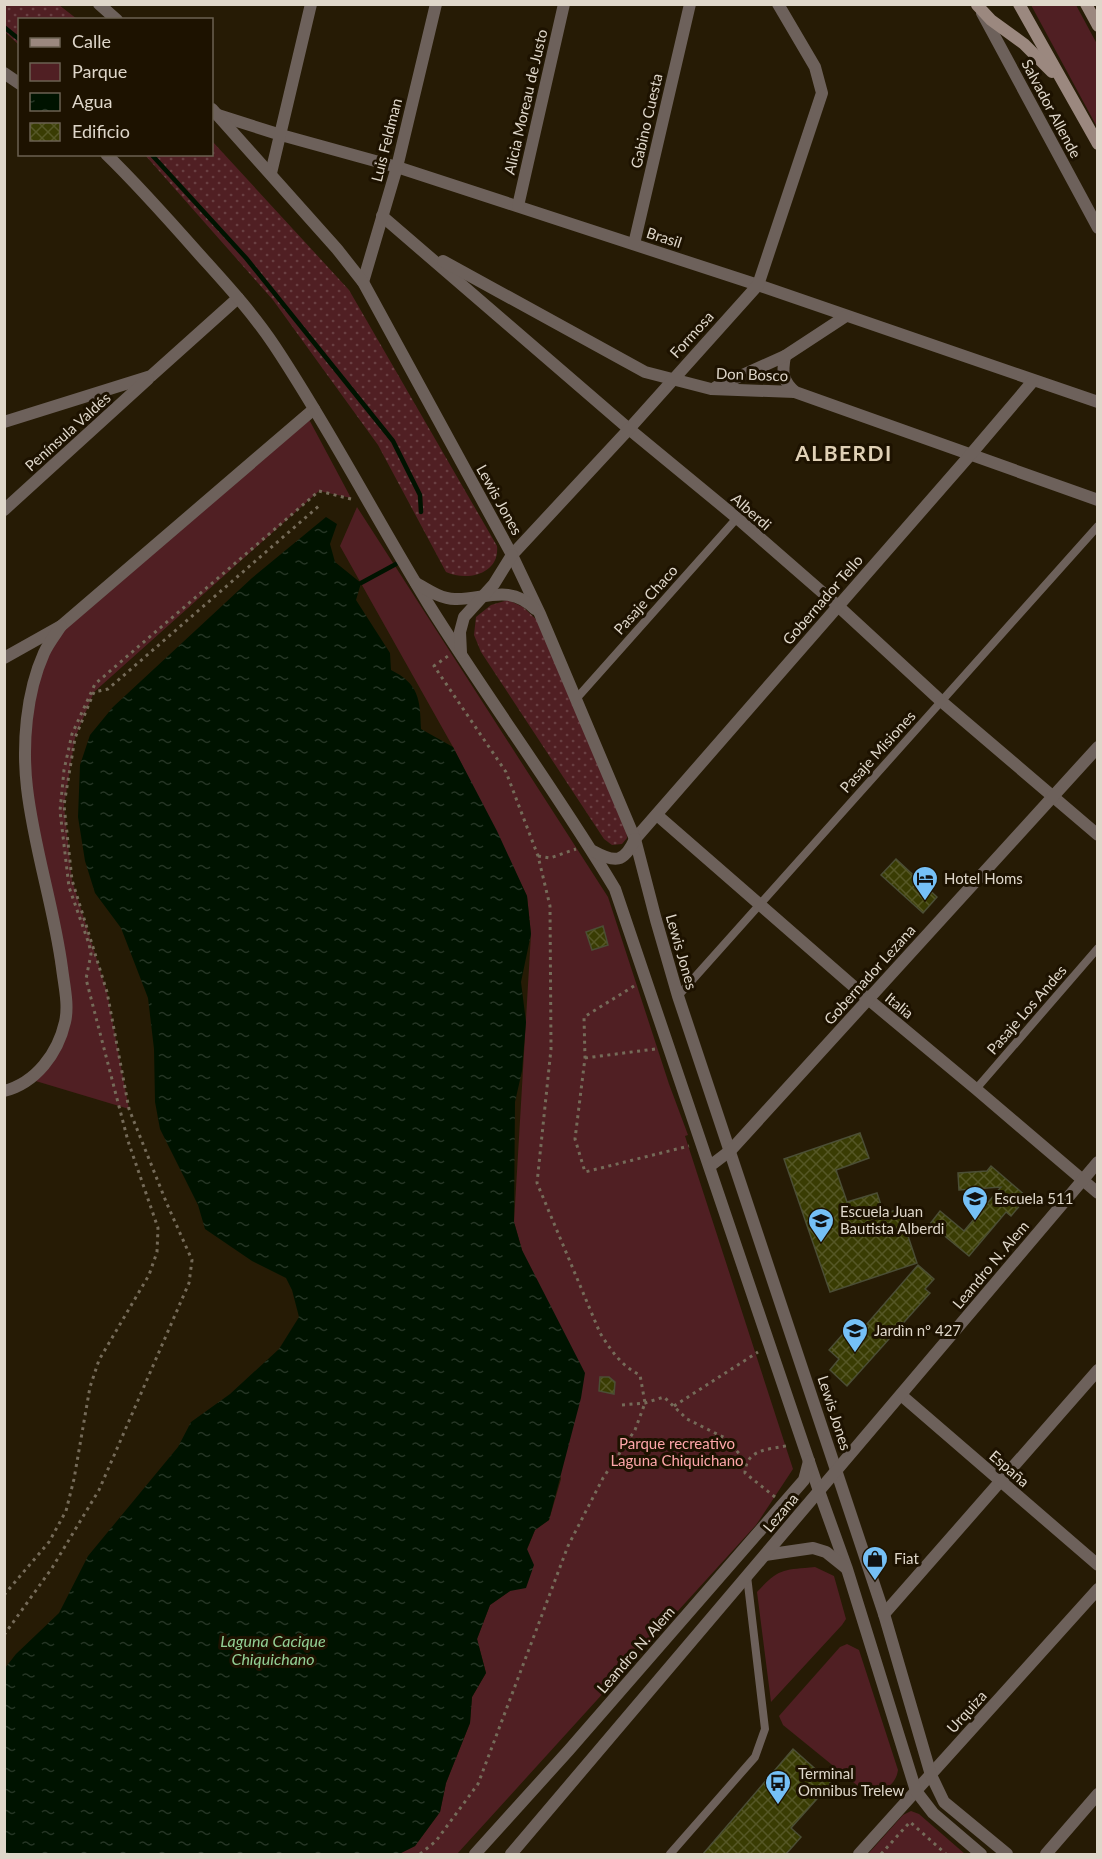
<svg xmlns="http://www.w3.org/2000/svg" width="1102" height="1859" font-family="Lato,sans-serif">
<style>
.grass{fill:url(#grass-dots)}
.green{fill:#501f23}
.water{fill:url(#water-ripples)}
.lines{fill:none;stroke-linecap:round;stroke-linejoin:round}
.stream{stroke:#001300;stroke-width:4.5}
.building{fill:url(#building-cross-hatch);stroke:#4b4e35;stroke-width:1.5}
.path{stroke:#756b59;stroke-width:3;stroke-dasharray:3 4.5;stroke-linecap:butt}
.service{stroke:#6d615b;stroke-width:8}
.pedestrian{stroke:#6d615b;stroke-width:12}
.minor{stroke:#6d615b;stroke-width:12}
.tertiary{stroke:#6d615b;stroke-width:12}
.secondary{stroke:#9b887f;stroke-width:12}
.labels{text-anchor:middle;stroke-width:6;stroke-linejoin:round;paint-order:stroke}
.street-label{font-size:15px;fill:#dfd7ca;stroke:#1d1200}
.poi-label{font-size:15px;fill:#dfd7ca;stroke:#1d1200;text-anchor:start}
.park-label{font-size:15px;fill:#fea6a9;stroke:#1d1200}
.water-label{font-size:16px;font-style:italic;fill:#93d095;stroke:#1d1200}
.district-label{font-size:21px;font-weight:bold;letter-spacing:1.5px;fill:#e0d1b6;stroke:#1d1200}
</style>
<defs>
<pattern id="grass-dots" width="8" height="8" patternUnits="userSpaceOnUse" patternTransform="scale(1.5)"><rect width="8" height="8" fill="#501f23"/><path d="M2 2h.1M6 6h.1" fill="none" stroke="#693f42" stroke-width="1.8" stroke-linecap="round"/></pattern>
<pattern id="water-ripples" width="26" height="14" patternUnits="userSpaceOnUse" patternTransform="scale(1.5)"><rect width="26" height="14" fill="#001300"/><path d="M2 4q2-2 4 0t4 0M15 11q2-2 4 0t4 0" fill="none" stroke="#253524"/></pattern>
<pattern id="building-cross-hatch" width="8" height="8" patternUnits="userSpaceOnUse" patternTransform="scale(1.5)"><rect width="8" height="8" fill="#393c03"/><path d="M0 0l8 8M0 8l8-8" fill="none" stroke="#555726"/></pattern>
</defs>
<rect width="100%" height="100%" fill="#261b05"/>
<g class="grass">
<polygon points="5,4 59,5 77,19 20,20 19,45 5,32"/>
<path d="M212,141L349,290L497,546C500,574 467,582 446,572L378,445L273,300L145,155L212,154Z"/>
<polygon points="508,600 523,607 537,620 626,828 627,838 622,844 612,845 604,839 481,652 474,635 476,617 491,605"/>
</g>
<g class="green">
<polygon points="1031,5 1076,5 1097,44 1097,127"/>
<polygon points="304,410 351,498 319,491 94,692 75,738 64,806 72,880 107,992 129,1109 29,1079 46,1065 65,1021 27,787 34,683 61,626"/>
<polygon points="357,507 608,897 669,1084 688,1135 685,1136 793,1469 756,1525 457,1854 399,1854 415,1846 440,1812 446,1783 470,1723 472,1697 486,1673 477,1639 490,1605 510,1591 535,1530 549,1520 561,1479 522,1250 514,1222 531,934 527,896 453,747 340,546"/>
<path d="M815,1567L834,1576L846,1619L842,1625L771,1702L757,1592C779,1568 783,1570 815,1567Z"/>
<path d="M847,1644L859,1650L898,1770C896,1784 886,1789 874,1794L863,1790L783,1725L779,1716L840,1647Z"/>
<polygon points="911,1811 919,1814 965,1854 868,1854 903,1815"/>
</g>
<path class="water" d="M326,517L337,524L330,544L335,562L361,583L356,600L390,653L391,670C419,684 420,699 421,729L453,747L497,831L527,896L531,934L521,982L526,1022L522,1071L515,1102L514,1222L522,1250L585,1373L581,1398L549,1520L535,1530L527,1549L534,1565L526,1588L510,1591L490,1605L477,1639L486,1673L472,1697L470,1723L446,1783L440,1812L415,1846L399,1854H5V1668L16,1654L59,1613L88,1556L178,1447L191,1422L230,1394L279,1349L299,1317L292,1290L286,1278L252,1261L205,1229L198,1205L160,1129L155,1102L154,1049L148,998L121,928L95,893L85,861L78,817L80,765L90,735L113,707L252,578Z"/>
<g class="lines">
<g class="stream">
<polyline points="4,27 20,40"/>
<polyline points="151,154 246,258 393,441 420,495 421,512"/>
<polyline points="361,583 396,564"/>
</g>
</g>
<g class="building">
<polygon points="896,859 937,897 923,913 881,875"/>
<polygon points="603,926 608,945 592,950 586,932"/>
<polygon points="860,1133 869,1158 836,1170 847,1202 877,1193 884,1214 899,1209 917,1263 830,1292 784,1159"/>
<polygon points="991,1166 1027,1197 1011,1216 1006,1212 969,1256 930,1224 940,1211 964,1231 1001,1187 959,1190 958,1173 987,1171"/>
<polygon points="918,1265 934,1279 925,1289 930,1293 847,1386 830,1370 839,1359 829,1350 851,1325 860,1332"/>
<polygon points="600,1377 609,1377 615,1382 614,1394 599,1391"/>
<polygon points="793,1749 831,1783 791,1828 801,1837 786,1854 703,1854"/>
</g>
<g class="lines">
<g class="path">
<polyline points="538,856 550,858 576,849"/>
<polyline points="634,986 584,1017 585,1058 575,1139 585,1172 689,1146"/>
<polyline points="585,1058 655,1049"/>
<polyline points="622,1405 645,1403 664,1397 687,1419 727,1439 746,1462"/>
<polyline points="674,1406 758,1352"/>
<path d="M775,1497L745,1473C746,1448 769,1450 790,1445"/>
<polyline points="4,1595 49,1542 66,1511 74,1479 90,1387 99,1360 149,1275 157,1252 158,1228 128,1141 86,979 91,954 89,944 69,887 60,811 64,770 72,734 95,684 319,491 351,499"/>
<polyline points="4,1635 52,1568 99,1490 189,1283 192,1260 167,1204 129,1109 107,992 72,880 64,805 75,738 94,692 108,689 320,505"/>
<path d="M420,1854L436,1841L478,1784L568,1546L603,1478L635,1430L645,1403L640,1375C621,1366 611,1350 600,1333L537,1183L551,1049L550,906L538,856L506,772L434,666L448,656"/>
<polyline points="881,1854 910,1822 946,1854"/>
</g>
<g class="service">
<polyline points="576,699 737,518"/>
<polyline points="678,996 1098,526"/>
<polyline points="976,1089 1098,948"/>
<polyline points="670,1854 755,1757 765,1729 747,1576"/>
</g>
<polyline class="pedestrian" points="1046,1854 1098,1794"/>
<g class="minor">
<polyline points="982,13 1098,228"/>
<polyline points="218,115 281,135 397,167 758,285 1098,402"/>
<polyline points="271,173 311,4"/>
<polyline points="518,206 564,4"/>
<polyline points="382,216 629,429 737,518 838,606 941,701 1098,835"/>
<polyline points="634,244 690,4"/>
<polyline points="443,261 645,372 711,389 795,392 1098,500"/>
<polyline points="363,282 397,167 436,4"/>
<path d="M785,356C782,373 782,380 795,392"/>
<polyline points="716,387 785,356 846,316"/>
<polyline points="4,422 151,376 238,298"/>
<polyline points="4,510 148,379"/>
<polyline points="512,555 629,429 758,285 822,93 815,67 778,4"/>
<polyline points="4,658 61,626 314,409"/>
<polyline points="657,815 868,999 976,1089 1098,1193"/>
<polyline points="635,839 971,454 1033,381"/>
<path d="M4,1091C36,1083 58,1053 65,1022C69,1005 64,985 62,968C54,907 34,849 27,788C22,745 26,693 44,653C48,644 55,635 61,626"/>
<polyline points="884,1614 1098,1370"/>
<polyline points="859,1854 1098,1589"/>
</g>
<g class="tertiary">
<polyline points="99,4 117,20"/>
<polyline points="4,73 20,84"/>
<polyline points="212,109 337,249 363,282 512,555 540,614 635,839 656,920 678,996 884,1614 931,1775 944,1802 1007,1854"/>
<path d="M106,154C139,186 169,220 199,254C225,283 252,312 274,345C330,429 376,519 429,605C489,701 557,792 615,889L819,1491L847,1569L916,1791L933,1813L981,1854"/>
<path d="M416,583C428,590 441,599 455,599C484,600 509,583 535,609"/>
<polyline points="461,653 460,632 464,617 494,584 512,555"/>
<path d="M593,851C615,863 624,863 635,839"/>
<polyline points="710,1166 731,1150 1098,747"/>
<polyline points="901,1395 1098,1565"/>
<polyline points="765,1555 813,1548 826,1552 846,1568"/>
<polyline points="475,1854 569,1750 804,1480 809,1461"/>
<polyline points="511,1854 1098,1162"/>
</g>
<g class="secondary">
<polyline points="1019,4 1098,144"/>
<polyline points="1086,4 1098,26"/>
<polyline points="977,5 991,20 1024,44 1052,72"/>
</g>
</g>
<defs>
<symbol id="hotel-pin" viewBox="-11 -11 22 30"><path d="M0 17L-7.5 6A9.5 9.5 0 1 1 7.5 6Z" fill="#75c0f6" stroke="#1d1200"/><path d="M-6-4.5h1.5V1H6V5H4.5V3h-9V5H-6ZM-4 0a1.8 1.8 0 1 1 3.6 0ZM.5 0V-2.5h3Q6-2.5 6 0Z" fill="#111"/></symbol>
<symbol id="school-pin" viewBox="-11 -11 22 30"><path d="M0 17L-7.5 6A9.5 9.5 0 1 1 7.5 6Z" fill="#75c0f6" stroke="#1d1200"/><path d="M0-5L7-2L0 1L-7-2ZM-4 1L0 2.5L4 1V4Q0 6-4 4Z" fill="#111"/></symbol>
<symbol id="shop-pin" viewBox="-11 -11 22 30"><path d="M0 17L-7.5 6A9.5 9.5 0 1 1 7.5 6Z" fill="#75c0f6" stroke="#1d1200"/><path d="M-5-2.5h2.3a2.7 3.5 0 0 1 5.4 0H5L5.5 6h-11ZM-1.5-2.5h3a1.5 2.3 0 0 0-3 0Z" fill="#111"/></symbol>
<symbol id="bus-pin" viewBox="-11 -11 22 30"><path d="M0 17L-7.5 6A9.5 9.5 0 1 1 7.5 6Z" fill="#75c0f6" stroke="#1d1200"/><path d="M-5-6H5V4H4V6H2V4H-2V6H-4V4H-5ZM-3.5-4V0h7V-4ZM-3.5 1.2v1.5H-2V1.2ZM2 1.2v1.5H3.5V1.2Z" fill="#111"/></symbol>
</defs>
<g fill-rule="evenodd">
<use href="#hotel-pin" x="910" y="864" width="30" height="40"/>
<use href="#school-pin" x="960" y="1184" width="30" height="40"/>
<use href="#school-pin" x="806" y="1206" width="30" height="40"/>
<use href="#school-pin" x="840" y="1316" width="30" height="40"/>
<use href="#shop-pin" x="860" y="1544" width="30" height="40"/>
<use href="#bus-pin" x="763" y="1768" width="30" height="40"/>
</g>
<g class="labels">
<g class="street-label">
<text transform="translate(526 102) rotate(-77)" y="5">Alicia Moreau de Justo</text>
<text transform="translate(1051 109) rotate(62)" y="5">Salvador Allende</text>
<text transform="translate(647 121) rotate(-77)" y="5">Gabino Cuesta</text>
<text transform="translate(387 140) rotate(-76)" y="5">Luis Feldman</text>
<text transform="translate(664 238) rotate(18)" y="5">Brasil</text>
<text transform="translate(692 335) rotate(-48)" y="5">Formosa</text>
<text transform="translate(752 375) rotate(2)" y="5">Don Bosco</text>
<text transform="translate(68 432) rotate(-42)" y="5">Península Valdés</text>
<text transform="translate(499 500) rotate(61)" y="5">Lewis Jones</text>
<text transform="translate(751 512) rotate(41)" y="5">Alberdi</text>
<text transform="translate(646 600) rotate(-48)" y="5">Pasaje Chaco</text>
<text transform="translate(823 600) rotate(-49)" y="5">Gobernador Tello</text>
<text transform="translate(878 752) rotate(-48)" y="5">Pasaje Misiones</text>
<text transform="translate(681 952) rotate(74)" y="5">Lewis Jones</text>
<text transform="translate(870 975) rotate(-48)" y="5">Gobernador Lezana</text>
<text transform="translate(899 1006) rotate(39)" y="5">Italia</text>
<text transform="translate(1027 1010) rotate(-49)" y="5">Pasaje Los Andes</text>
<text transform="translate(991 1265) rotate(-50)" y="5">Leandro N. Alem</text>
<text transform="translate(834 1413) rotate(72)" y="5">Lewis Jones</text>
<text transform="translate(1009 1469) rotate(41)" y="5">España</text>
<text transform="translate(781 1513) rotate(-50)" y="5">Lezana</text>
<text transform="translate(636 1650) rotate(-49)" y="5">Leandro N. Alem</text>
<text transform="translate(967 1712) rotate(-48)" y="5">Urquiza</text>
</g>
<g class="poi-label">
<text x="944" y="884">Hotel Homs</text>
<text x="994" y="1204">Escuela 511</text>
<text x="840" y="1217">Escuela Juan<tspan x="840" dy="17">Bautista Alberdi</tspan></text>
<text x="874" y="1336">Jardìn nº 427</text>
<text x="894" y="1564">Fiat</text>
<text x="798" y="1779">Terminal<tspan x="798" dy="17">Omnibus Trelew</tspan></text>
</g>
<g class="park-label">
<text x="677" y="1449">Parque recreativo<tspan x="677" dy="17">Laguna Chiquichano</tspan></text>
</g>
<g class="water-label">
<text x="273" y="1647">Laguna Cacique<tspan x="273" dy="18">Chiquichano</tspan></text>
</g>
<g class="district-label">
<text x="844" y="461">ALBERDI</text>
</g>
</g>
<rect width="1102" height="1859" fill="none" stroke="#dfd7ca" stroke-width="12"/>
<rect x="18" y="18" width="195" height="138" fill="#1d1200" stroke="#6b6151" stroke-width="1.5"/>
<rect x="30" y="38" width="30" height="9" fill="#9b887f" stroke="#6b6151" stroke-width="1.5"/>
<text x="72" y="48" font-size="18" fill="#dfd7ca">Calle</text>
<rect x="30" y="63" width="30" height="18" fill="#501f23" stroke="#6b6151" stroke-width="1.5"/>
<text x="72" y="78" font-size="18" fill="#dfd7ca">Parque</text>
<rect x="30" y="93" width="30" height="18" fill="url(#water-ripples)" stroke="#6b6151" stroke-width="1.5"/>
<text x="72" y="108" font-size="18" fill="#dfd7ca">Agua</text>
<rect x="30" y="123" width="30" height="18" fill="url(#building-cross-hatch)" stroke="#6b6151" stroke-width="1.5"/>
<text x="72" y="138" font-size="18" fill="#dfd7ca">Edificio</text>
</svg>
